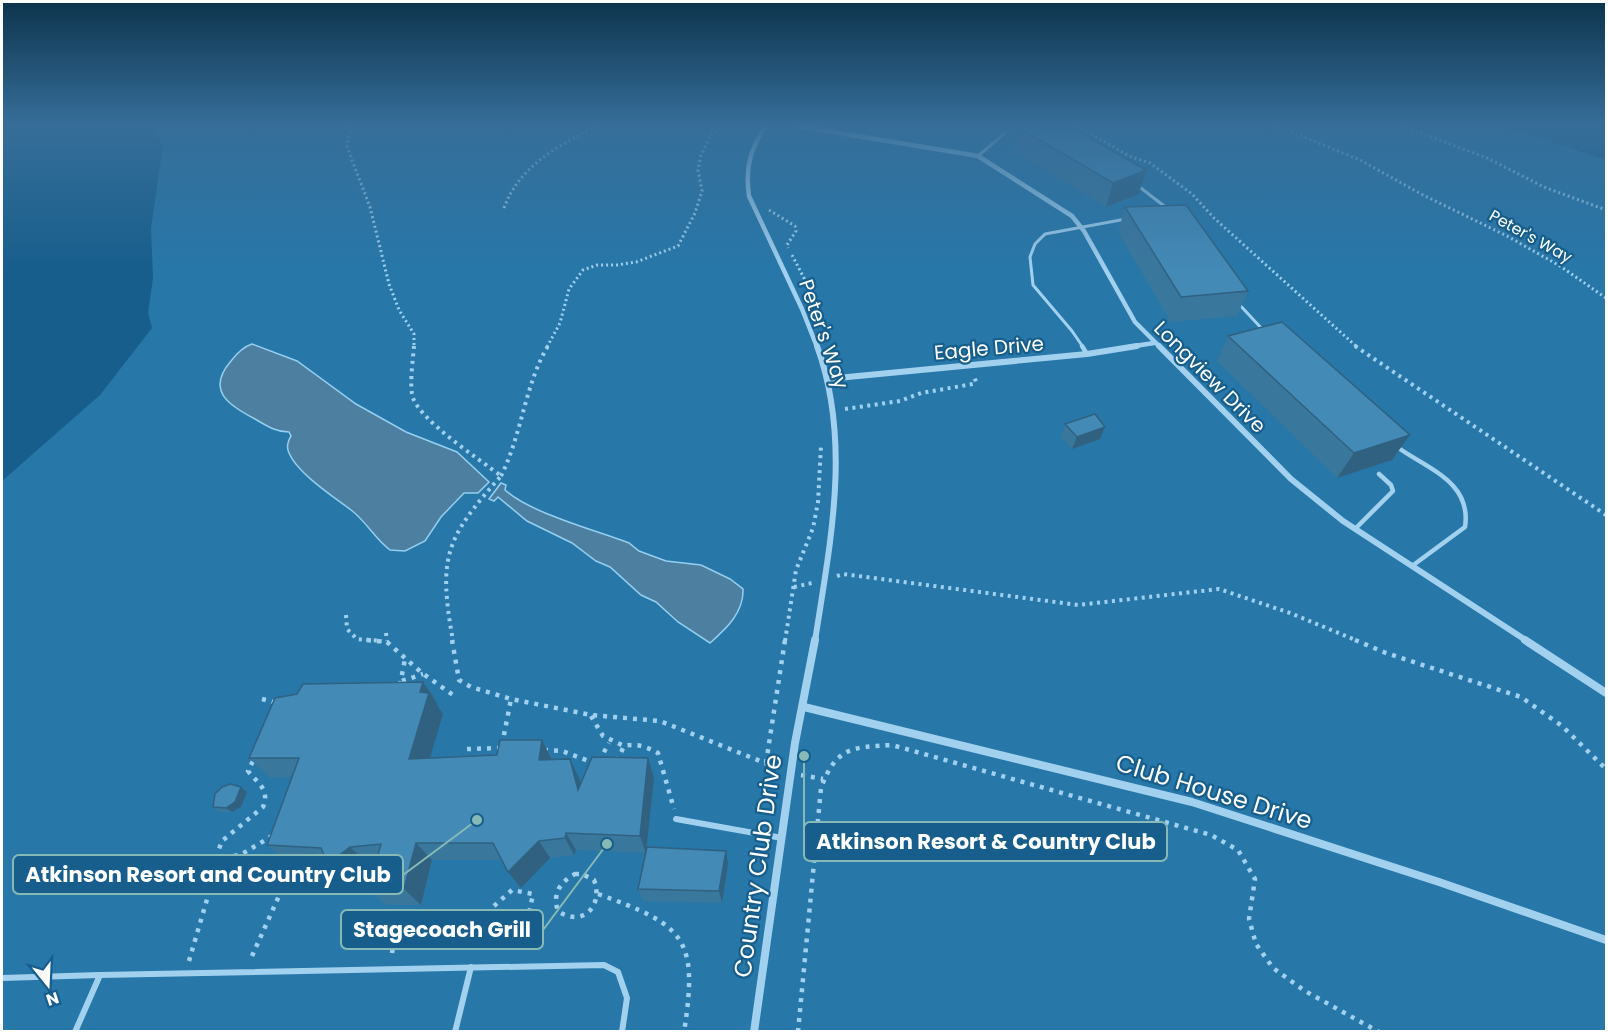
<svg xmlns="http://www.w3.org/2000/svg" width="1608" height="1033" font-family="Poppins,sans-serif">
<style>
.green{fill:#2777a9}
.water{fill:#4c7fa0;stroke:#94cff1;stroke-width:1.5}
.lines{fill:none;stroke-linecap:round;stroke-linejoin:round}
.path-far2{stroke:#a2d1ef;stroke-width:3;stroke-dasharray:2 3;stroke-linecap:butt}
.path-far1{stroke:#a2d1ef;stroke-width:4;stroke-dasharray:3 4.5;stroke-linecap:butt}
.path{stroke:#a2d1ef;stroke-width:4.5;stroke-dasharray:4 6;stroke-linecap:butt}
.lane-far2{stroke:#a2d1ef;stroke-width:3}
.lane-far1{stroke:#a2d1ef;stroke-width:4.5}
.lane{stroke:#a2d1ef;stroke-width:6}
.street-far2{stroke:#a2d1ef;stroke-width:4.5}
.street-far1{stroke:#a2d1ef;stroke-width:6}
.street{stroke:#a2d1ef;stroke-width:8}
.wall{fill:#3a779d}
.shaded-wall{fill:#306180}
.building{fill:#448ab7;stroke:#306180;stroke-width:1.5}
.labels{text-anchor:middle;stroke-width:4.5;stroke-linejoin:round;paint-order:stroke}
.far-street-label{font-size:16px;fill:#fff;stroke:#175e8c}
.street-label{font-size:20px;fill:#fff;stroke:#175e8c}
.near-street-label{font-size:24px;fill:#fff;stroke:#175e8c}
.leader{fill:none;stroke:#87bab6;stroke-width:2}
.callout-dot{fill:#87bab6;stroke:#175e8c;stroke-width:2}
.callout{fill:#175e8c;stroke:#87bab6;stroke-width:2}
.callout-label{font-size:21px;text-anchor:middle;font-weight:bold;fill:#fff}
</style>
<rect width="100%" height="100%" fill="#175e8c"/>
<polygon class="green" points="151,126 1503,126 1606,160 1606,1031 2,1032 2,481 100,395 152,328 148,313 153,278 151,228 163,145"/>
<g class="water">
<path d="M252,344L297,361L356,404L406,432L457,452L489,482L478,493H464L441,517L425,541L405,551L390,550C375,539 366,521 351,510C334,497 297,473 289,453C286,447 288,441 291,436L289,432C276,432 267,426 255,419C230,406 205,391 231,361C237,353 243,347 252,344Z"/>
<path d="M501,483L506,485L505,490C530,513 595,530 629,543L639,551L666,561L701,565L730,579L743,589C744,612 727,628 710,643L678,622L656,602L641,595L610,567L596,561L572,543L527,521L498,497L494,501L489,499Z"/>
</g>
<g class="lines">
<g class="path-far2">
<polyline points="351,126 347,147 370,207 389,284 399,310 414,334 414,347"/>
<polyline points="1078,126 1129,156 1150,163 1192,194 1214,218 1357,347"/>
<polyline points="1277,126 1360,160 1423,195 1507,236 1560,266 1606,298"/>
<polyline points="1402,126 1487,158 1544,187 1606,210"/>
<path d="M504,208C520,165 558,146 597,126"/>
<polyline points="769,210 795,226 796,231 787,245 788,248"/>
<polyline points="792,255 818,305 820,315 818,318"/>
<polyline points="547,347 560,323 569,289 583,270 597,265 617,265 636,262 678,246 695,213 702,191 698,170 701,155 712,133 730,126"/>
</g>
<g class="path-far1">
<path d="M414,346C413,359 409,387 413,398C423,423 478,458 501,476C445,539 438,557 453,641"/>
<polyline points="1355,346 1606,515"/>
<polyline points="845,409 900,401 921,393 973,384 976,382 974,376"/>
<path d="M501,476C522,434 525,384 548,346"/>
<polyline points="837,576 843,574 1078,605 1219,589 1290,613 1358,641"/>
<polyline points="794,587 812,583"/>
<polyline points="346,615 347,629 357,639 382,641"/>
<polyline points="386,633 387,641"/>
<polyline points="785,641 796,570 813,528 818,502 821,446"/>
</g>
<g class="path">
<polyline points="367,640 387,642 422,673 453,695"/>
<polyline points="452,640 459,680 471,687 511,699 591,715 660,721 780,769"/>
<polyline points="1355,640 1386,653 1521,697 1562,726 1606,769"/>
<polyline points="402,681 423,674"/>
<polyline points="400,685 405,659"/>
<polyline points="262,699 277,703"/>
<polyline points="591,716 603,736 624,746"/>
<polyline points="502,745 511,699"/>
<polyline points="467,749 503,748"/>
<polyline points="544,750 562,751 594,763"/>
<polyline points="599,761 609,743"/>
<path d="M617,761L624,746C637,743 647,747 658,753L674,809"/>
<polyline points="766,763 785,640"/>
<polyline points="801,775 823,779"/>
<path d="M575,874H582L594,880C604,906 582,928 558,911C552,894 560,882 575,874Z"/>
<path d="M598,894C684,925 699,937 684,1032"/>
<polyline points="494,906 512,890 533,894 522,948"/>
<polyline points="401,921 403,911"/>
<circle cx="397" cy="931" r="9"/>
<polyline points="392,953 394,941"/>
<path d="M252,956L292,867L288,864L238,863L222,859L219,849L222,841L263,807C270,789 258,784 248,771L254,759"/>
<polyline points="189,961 217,865 222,859 242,854 272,836"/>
<path d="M798,1032L821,788C836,747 852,747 892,745L1211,835L1238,850L1255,879L1249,919L1256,944L1273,968L1305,991L1379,1032"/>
</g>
<g class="lane-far2">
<polyline points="978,156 1005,133"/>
<polyline points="1137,185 1168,209"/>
<polyline points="1237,302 1264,331"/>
<polyline points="1083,347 1072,331 1033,285 1030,257 1035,244 1045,234 1126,219"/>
</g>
<g class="lane-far1">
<polyline points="1082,346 1087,354"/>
<path d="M1397,447C1428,469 1472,482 1465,527L1412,566"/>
<polyline points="1355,529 1393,491 1391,485 1379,474"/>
</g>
<g class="lane">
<polyline points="676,819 782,838"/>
<polyline points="2,978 100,975"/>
<polyline points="75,1032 100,975 604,965 618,972 627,998 622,1032"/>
<polyline points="455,1032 471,967"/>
</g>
<g class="street-far2">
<path d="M766,126C750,149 745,168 749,196L802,309L817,347"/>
<polyline points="797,126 978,156 1072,216 1084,231 1135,322 1160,347"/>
<polyline points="1128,347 1154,343"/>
</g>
<g class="street-far1">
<polyline points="1159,346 1291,479 1343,521 1527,641"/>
<polyline points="827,379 1087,354 1137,346"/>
<path d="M815,641C830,543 852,442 817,346"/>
</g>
<g class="street">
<polyline points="1525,640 1606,693"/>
<polyline points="804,707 1192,802 1439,882 1606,940"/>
<polyline points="754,1032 795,743 815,640"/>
</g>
</g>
<g class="wall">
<polygon points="1019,128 1139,194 1106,207 1015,152"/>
<polygon points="1125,207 1248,291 1237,316 1171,322 1118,232"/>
<polygon points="1228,336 1392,460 1337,478 1217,361"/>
<polygon points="1065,424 1100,439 1072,449 1061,437"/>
<polygon points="423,682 437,703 437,705 443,714 430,758 497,755 542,740 552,759 570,759 579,778 581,784 648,758 654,778 647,847 726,851 728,864 722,903 644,901 638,889 645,853 576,850 574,855 550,858 521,888 508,872 502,860 432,860 421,905 387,905 368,890 376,863 368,864 348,880 328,864 289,862 267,845 292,777 270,778 249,758"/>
<polygon points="241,787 247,792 241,807 232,812 219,812 213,807"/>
</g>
<g class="shaded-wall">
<polygon points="1146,170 1139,194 1106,207 1113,183"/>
<polygon points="1105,427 1100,439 1072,449 1077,437"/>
<polygon points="1410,435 1392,460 1337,478 1354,453"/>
<polygon points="423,682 437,703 437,705 443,714 424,778 409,759 420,692"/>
<polygon points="542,740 552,760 539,760"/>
<polygon points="648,758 654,778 646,853 640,836"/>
<polygon points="570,759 579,778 587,808 578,790"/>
<polygon points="241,787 247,792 241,807 232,812 226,808"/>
<polygon points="566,833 576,850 574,855 565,838"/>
<polygon points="539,841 550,858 521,888 508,872"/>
<polygon points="416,843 432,860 421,905 404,889"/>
<polygon points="350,847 368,864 348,880 328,864"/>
<polygon points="726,851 728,864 722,903 719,891"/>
</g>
<g class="building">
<polygon points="1026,126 1069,126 1146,170 1113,183 1019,128"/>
<polygon points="1186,205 1248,291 1181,297 1125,207"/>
<polygon points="1282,322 1410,435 1354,453 1228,336"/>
<polygon points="1095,414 1105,427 1077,437 1065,424"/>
<polygon points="423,682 420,692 429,693 409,759 497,755 500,740 542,740 539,760 570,759 578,790 592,757 648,758 640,836 566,833 565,838 539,841 508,872 493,843 416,843 404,889 368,890 381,844 350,847 328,864 321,848 267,845 299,758 249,758 275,698 297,694 303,684"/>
<polygon points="230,784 241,787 235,802 226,808 213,807 215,794 222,787"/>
<polygon points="647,847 726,851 719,891 638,889"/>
</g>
<linearGradient id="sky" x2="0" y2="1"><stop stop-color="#0d344d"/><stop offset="0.46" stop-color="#366e99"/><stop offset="1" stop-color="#366e99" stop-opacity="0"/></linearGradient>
<rect width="1608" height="271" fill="url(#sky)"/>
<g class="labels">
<g class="far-street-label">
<text transform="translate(1531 236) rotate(29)" y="6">Peter's Way</text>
</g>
<g class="street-label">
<text transform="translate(824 334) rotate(71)" y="7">Peter's Way</text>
<text transform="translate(989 348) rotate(-5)" y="7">Eagle Drive</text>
<text transform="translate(1210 377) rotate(45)" y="7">Longview Drive</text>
</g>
<g class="near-street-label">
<text transform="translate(1214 792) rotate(17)" y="8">Club House Drive</text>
<text transform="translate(758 866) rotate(-82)" y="8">Country Club Drive</text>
</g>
</g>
<path class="leader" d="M804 756L804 842M477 820L403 875M607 844L543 930"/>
<g class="callout-dot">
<circle cx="804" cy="756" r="6"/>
<circle cx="477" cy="820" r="6"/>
<circle cx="607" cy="844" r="6"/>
</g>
<g class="callout">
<rect x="804" y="822" width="363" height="39" rx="6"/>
<rect x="13" y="855" width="390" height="39" rx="6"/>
<rect x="341" y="910" width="202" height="39" rx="6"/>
</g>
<g class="callout-label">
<text x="986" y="849">Atkinson Resort &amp; Country Club</text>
<text x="208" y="882">Atkinson Resort and Country Club</text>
<text x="442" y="937">Stagecoach Grill</text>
</g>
<rect width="1608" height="1033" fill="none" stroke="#ffffff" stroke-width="6"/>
<g transform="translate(48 985) rotate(162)" stroke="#175e8c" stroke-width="4.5" paint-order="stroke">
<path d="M0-4.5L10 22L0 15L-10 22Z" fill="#ffffff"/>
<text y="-9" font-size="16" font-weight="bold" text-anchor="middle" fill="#ffffff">N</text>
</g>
</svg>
